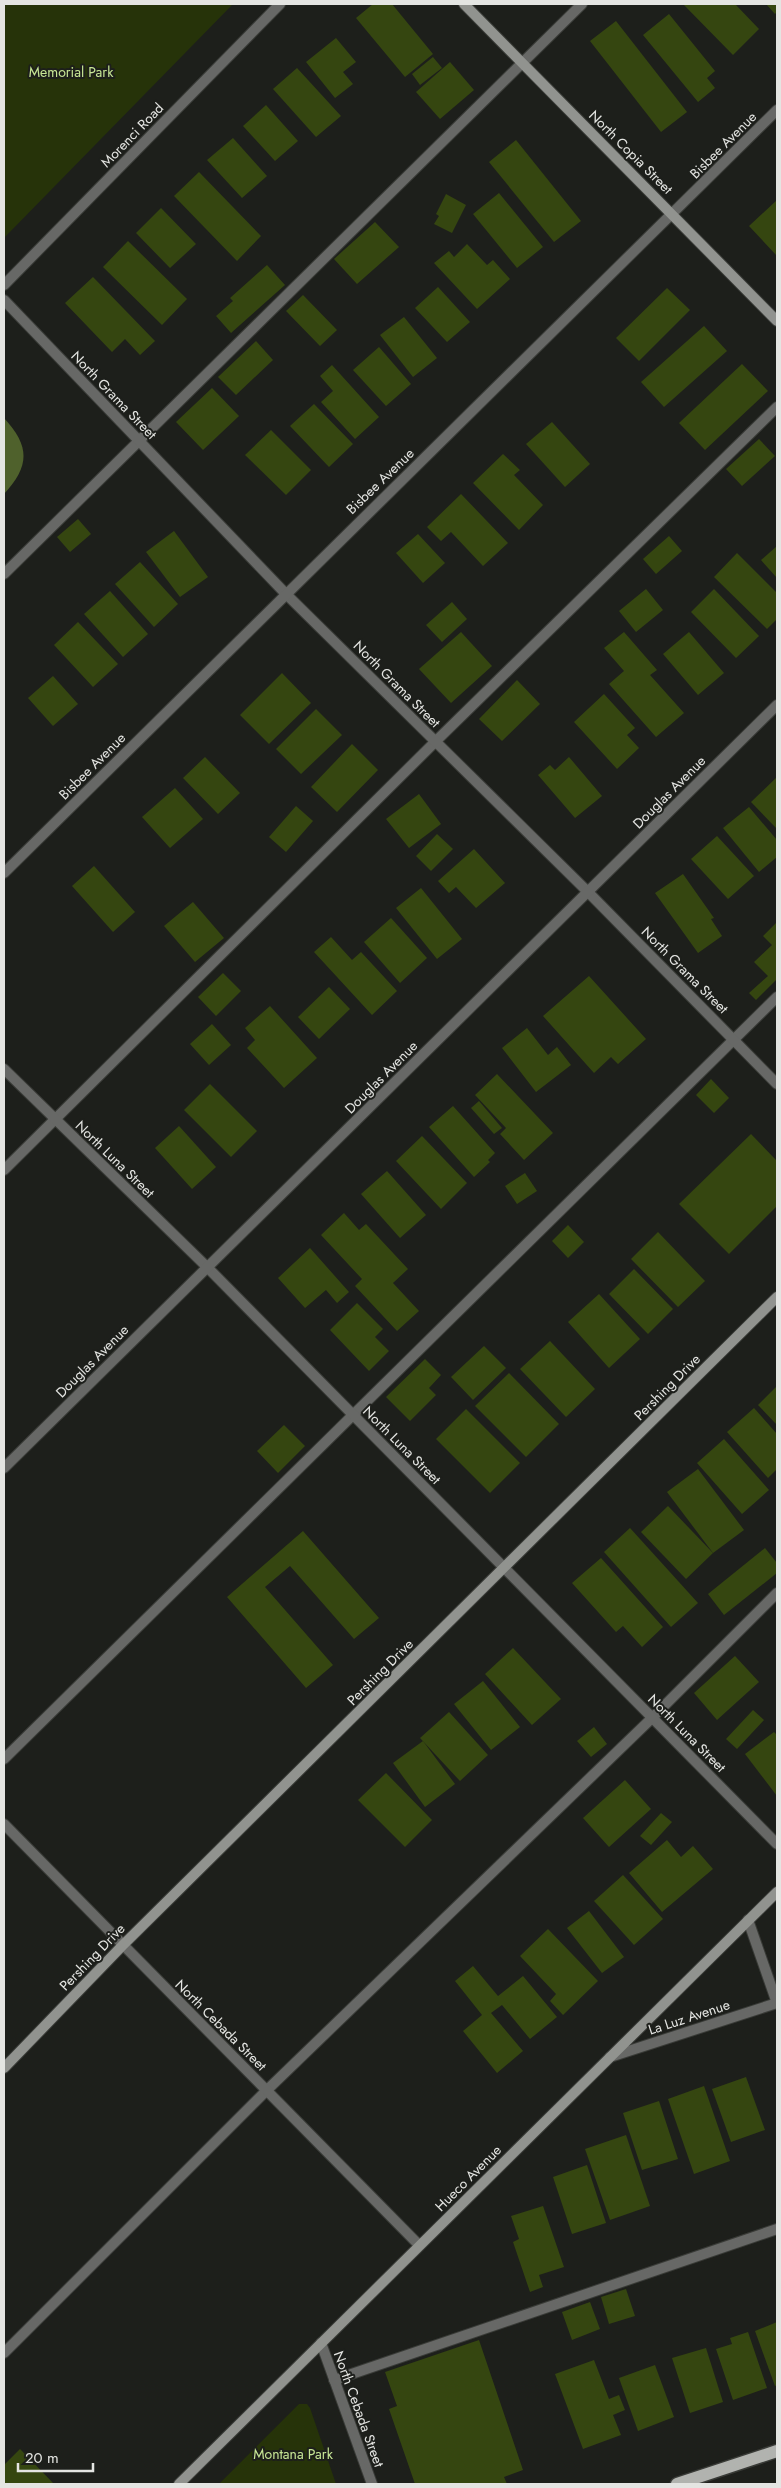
<svg xmlns="http://www.w3.org/2000/svg" width="781" height="2488" font-family="Jost,sans-serif">
<style>
.green{fill:#263309}
.water{fill:#4f612c}
.building{fill:#354610}
.lines{fill:none;stroke-linecap:round;stroke-linejoin:round}
.lane-casing{stroke:#393b37;stroke-width:12}
.street-casing{stroke:#393b37;stroke-width:12}
.secondary-casing{stroke:#393b37;stroke-width:12}
.primary-casing{stroke:#393b37;stroke-width:15}
.lane{stroke:#676866;stroke-width:10}
.street{stroke:#676866;stroke-width:10}
.secondary{stroke:#91938f;stroke-width:10}
.primary{stroke:#b1b3af;stroke-width:12}
.labels{text-anchor:middle;stroke-width:4;stroke-linejoin:round;paint-order:stroke}
.park-label{font-size:14px;fill:#c7e695;stroke:#1d1f1b}
.street-label{font-size:14px;fill:#e4e5e2;stroke:#1d1f1b}
</style>
<rect width="100%" height="100%" fill="#1d1f1b"/>
<g class="green">
<polygon points="4,4 233,4 4,238"/>
<polygon points="299,2404 307,2404 310,2408 336,2484 219,2484"/>
</g>
<path class="water" d="M4,418C30,446 30,466 4,494Z"/>
<g class="building">
<polygon points="373,4 392,4 433,54 405,77 356,18"/>
<polygon points="683,4 735,4 759,29 733,55"/>
<polygon points="766,4 777,4 777,12 775,14"/>
<polygon points="669,14 715,71 707,78 715,88 698,102 643,35"/>
<polygon points="616,21 687,112 661,132 590,41"/>
<polygon points="336,38 356,62 343,72 353,84 335,98 306,62"/>
<polygon points="433,57 442,68 420,85 412,74"/>
<polygon points="450,62 474,90 440,119 416,92"/>
<polygon points="297,68 341,116 316,137 273,89"/>
<polygon points="266,105 298,141 275,161 243,126"/>
<polygon points="233,138 267,176 242,198 207,160"/>
<polygon points="516,140 581,221 554,242 489,162"/>
<polygon points="199,172 261,236 237,261 174,196"/>
<polygon points="499,193 543,247 517,268 473,214"/>
<polygon points="446,194 466,205 452,233 434,224 439,216 436,214"/>
<polygon points="777,200 777,256 749,226"/>
<polygon points="161,208 196,244 170,268 136,233"/>
<polygon points="375,222 399,247 357,284 334,259"/>
<polygon points="128,241 187,299 162,325 103,267"/>
<polygon points="467,244 487,265 493,260 510,279 477,309 434,263 449,251 454,257"/>
<polygon points="267,265 285,285 231,333 216,316 233,301 230,298"/>
<polygon points="93,277 155,341 140,355 125,339 112,352 65,303"/>
<polygon points="438,287 470,322 447,342 415,308"/>
<polygon points="667,288 690,310 639,361 616,338"/>
<polygon points="303,295 337,330 320,346 286,311"/>
<polygon points="404,317 437,358 413,377 380,335"/>
<polygon points="704,326 727,351 664,407 641,382"/>
<polygon points="256,341 273,360 236,395 218,377"/>
<polygon points="379,347 411,384 386,406 353,370"/>
<polygon points="742,364 768,391 705,450 679,423"/>
<polygon points="332,365 379,417 355,439 321,402 333,391 320,376"/>
<polygon points="212,388 239,416 203,450 176,422"/>
<polygon points="314,404 353,444 329,467 290,426"/>
<polygon points="552,422 590,464 565,487 526,444"/>
<polygon points="271,430 311,470 286,495 245,455"/>
<polygon points="759,439 775,456 742,486 726,469"/>
<polygon points="503,454 520,470 514,475 543,505 519,530 473,483"/>
<polygon points="461,494 508,543 483,566 451,532 441,541 427,527"/>
<polygon points="78,519 91,534 70,552 57,537"/>
<polygon points="174,531 208,577 180,597 146,552"/>
<polygon points="418,534 445,563 423,583 396,553"/>
<polygon points="669,536 682,551 656,574 643,559"/>
<polygon points="777,546 777,578 761,560"/>
<polygon points="737,553 777,593 777,619 767,629 714,577"/>
<polygon points="140,562 178,604 154,627 115,584"/>
<polygon points="646,589 663,610 636,632 619,611"/>
<polygon points="714,589 759,636 736,658 691,612"/>
<polygon points="110,591 148,634 123,657 84,614"/>
<polygon points="452,602 467,619 442,642 426,625"/>
<polygon points="78,622 118,664 93,687 54,645"/>
<polygon points="461,632 492,666 451,703 419,669"/>
<polygon points="624,632 657,670 650,675 684,713 656,737 609,684 624,671 604,648"/>
<polygon points="689,632 724,673 698,695 663,654"/>
<polygon points="282,673 311,703 269,744 240,715"/>
<polygon points="53,676 78,704 53,726 28,698"/>
<polygon points="517,680 540,704 502,741 479,719"/>
<polygon points="604,694 635,728 627,735 639,748 617,769 574,722"/>
<polygon points="316,709 342,735 301,774 276,749"/>
<polygon points="352,744 378,770 337,812 311,787"/>
<polygon points="205,757 240,793 218,814 183,778"/>
<polygon points="569,757 602,796 575,818 538,775 550,765 555,770"/>
<polygon points="777,777 777,829 751,802"/>
<polygon points="175,788 203,819 170,848 142,817"/>
<polygon points="419,794 441,824 409,848 386,819"/>
<polygon points="296,806 313,821 286,852 269,837"/>
<polygon points="749,807 777,840 777,857 759,872 723,828"/>
<polygon points="437,834 453,849 431,871 416,856"/>
<polygon points="717,836 754,876 728,899 691,859"/>
<polygon points="474,849 505,883 476,908 456,887 449,893 438,881"/>
<polygon points="94,866 135,912 113,932 72,886"/>
<polygon points="683,874 714,918 711,919 722,936 698,953 655,893"/>
<polygon points="421,888 462,939 437,959 396,908"/>
<polygon points="193,902 224,938 195,962 164,926"/>
<polygon points="391,918 427,958 400,983 364,942"/>
<polygon points="776,923 777,979 756,1000 749,993 768,976 754,962 772,945 763,936"/>
<polygon points="331,937 352,960 361,952 397,991 372,1015 314,952"/>
<polygon points="223,973 241,991 216,1016 198,997"/>
<polygon points="589,976 646,1039 618,1064 611,1057 594,1073 543,1016"/>
<polygon points="329,987 350,1009 319,1039 298,1017"/>
<polygon points="270,1006 317,1058 284,1088 247,1048 255,1040 245,1028"/>
<polygon points="212,1024 231,1045 209,1065 190,1044"/>
<polygon points="527,1028 548,1055 557,1047 571,1065 536,1092 502,1048"/>
<polygon points="497,1074 553,1133 524,1160 500,1134 506,1128 475,1095"/>
<polygon points="711,1079 729,1098 714,1113 696,1095"/>
<polygon points="210,1084 257,1131 231,1157 184,1110"/>
<polygon points="479,1101 502,1128 494,1134 471,1108"/>
<polygon points="453,1106 495,1153 488,1160 490,1162 474,1177 429,1127"/>
<polygon points="179,1126 216,1167 192,1189 155,1148"/>
<polygon points="751,1134 777,1161 777,1206 729,1254 679,1204"/>
<polygon points="422,1136 467,1183 441,1209 396,1161"/>
<polygon points="387,1171 426,1215 400,1238 361,1194"/>
<polygon points="525,1173 537,1191 517,1204 505,1186"/>
<polygon points="344,1213 359,1230 366,1224 408,1269 393,1283 419,1311 397,1331 355,1286 362,1279 321,1235"/>
<polygon points="568,1225 584,1242 568,1258 552,1241"/>
<polygon points="658,1232 705,1281 678,1307 631,1259"/>
<polygon points="310,1248 349,1292 337,1303 326,1290 305,1308 278,1278"/>
<polygon points="634,1269 673,1309 648,1334 609,1294"/>
<polygon points="599,1294 640,1339 609,1368 568,1322"/>
<polygon points="357,1303 383,1329 375,1337 389,1351 369,1371 330,1330"/>
<polygon points="550,1341 595,1389 566,1417 520,1369"/>
<polygon points="484,1346 506,1368 473,1400 451,1377"/>
<polygon points="425,1359 441,1375 429,1388 436,1395 410,1421 386,1397"/>
<polygon points="509,1373 559,1424 526,1457 475,1406"/>
<polygon points="777,1386 777,1425 758,1405"/>
<polygon points="754,1408 777,1434 777,1469 768,1478 727,1432"/>
<polygon points="466,1409 520,1463 490,1493 436,1439"/>
<polygon points="284,1425 305,1446 278,1473 257,1451"/>
<polygon points="724,1439 769,1490 742,1514 697,1463"/>
<polygon points="698,1469 744,1530 713,1553 667,1492"/>
<polygon points="668,1506 713,1553 686,1579 641,1532"/>
<polygon points="630,1528 698,1603 671,1627 604,1552"/>
<polygon points="303,1531 379,1618 354,1639 290,1566 265,1587 333,1665 306,1688 227,1597"/>
<polygon points="765,1548 777,1563 777,1573 724,1615 708,1594"/>
<polygon points="601,1558 663,1627 642,1647 623,1626 616,1632 572,1583"/>
<polygon points="513,1648 561,1699 532,1725 485,1674"/>
<polygon points="735,1656 759,1682 717,1720 694,1693"/>
<polygon points="483,1681 520,1727 491,1750 454,1704"/>
<polygon points="753,1710 764,1720 737,1749 726,1739"/>
<polygon points="449,1712 488,1755 460,1781 420,1738"/>
<polygon points="594,1727 607,1744 591,1757 577,1741"/>
<polygon points="774,1732 777,1735 777,1796 745,1754"/>
<polygon points="423,1741 455,1784 425,1807 393,1763"/>
<polygon points="386,1773 432,1820 405,1847 358,1800"/>
<polygon points="625,1780 651,1809 609,1847 583,1818"/>
<polygon points="661,1813 672,1822 651,1845 640,1836"/>
<polygon points="667,1840 681,1857 693,1846 713,1869 662,1912 629,1873"/>
<polygon points="623,1875 663,1919 634,1945 594,1901"/>
<polygon points="589,1911 624,1957 602,1973 567,1928"/>
<polygon points="548,1929 598,1981 563,2015 550,2001 556,1994 520,1956"/>
<polygon points="473,1966 498,1996 523,1976 557,2017 530,2039 502,2005 491,2013 523,2051 497,2073 463,2031 482,2015 455,1981"/>
<polygon points="746,2077 765,2130 731,2142 712,2089"/>
<polygon points="704,2086 730,2161 694,2174 668,2099"/>
<polygon points="659,2101 678,2159 642,2170 623,2113"/>
<polygon points="626,2135 650,2206 610,2220 585,2149"/>
<polygon points="587,2165 606,2223 572,2234 553,2177"/>
<polygon points="543,2206 564,2267 539,2275 543,2287 530,2292 513,2242 519,2239 511,2216"/>
<polygon points="626,2289 635,2316 609,2324 601,2297"/>
<polygon points="590,2302 600,2329 572,2340 562,2312"/>
<polygon points="777,2322 777,2385 775,2386 755,2331"/>
<polygon points="748,2332 767,2388 733,2400 716,2349 732,2344 730,2338"/>
<polygon points="479,2340 523,2470 504,2477 507,2484 415,2484 389,2409 397,2406 385,2372"/>
<polygon points="706,2348 723,2402 690,2413 672,2358"/>
<polygon points="594,2360 609,2399 619,2395 625,2410 613,2415 621,2435 583,2449 555,2374"/>
<polygon points="655,2365 674,2417 638,2431 619,2378"/>
<polygon points="20,2449 54,2484 4,2484 4,2465"/>
</g>
<g class="lines">
<defs>
<g id="lane">
<polyline points="4,574 582,4"/>
<polyline points="4,1170 436,741 777,407"/>
<polyline points="4,1759 777,997"/>
<polyline points="4,2353 266,2091 652,1718 777,1593"/>
<polyline points="334,2380 777,2229"/>
</g>
<g id="street">
<polyline points="4,285 280,4"/>
<polyline points="4,300 285,593 588,892 777,1084"/>
<polyline points="4,873 777,110"/>
<polyline points="4,1069 207,1267 777,1844"/>
<polyline points="4,1468 777,705"/>
<polyline points="4,1824 419,2245"/>
<polyline points="748,1920 777,2003"/>
<polyline points="610,2057 777,2003"/>
<polyline points="321,2343 372,2484"/>
</g>
<g id="secondary">
<polyline points="464,4 777,321"/>
<polyline points="4,2068 123,1945 777,1297"/>
<polyline points="179,2484 777,1892"/>
</g>
<polyline id="primary" points="677,2484 777,2451"/>
</defs>
<use href="#lane" class="lane-casing"/>
<use href="#street" class="street-casing"/>
<use href="#secondary" class="secondary-casing"/>
<use href="#primary" class="primary-casing"/>
<use href="#lane" class="lane"/>
<use href="#street" class="street"/>
<use href="#secondary" class="secondary"/>
<use href="#primary" class="primary"/>
</g>
<g class="labels">
<g class="park-label">
<text x="71" y="77">Memorial Park</text>
<text x="293" y="2459">Montana Park</text>
</g>
<g class="street-label">
<text transform="translate(132 135) rotate(-46)" y="5">Morenci Road</text>
<text transform="translate(723 145) rotate(-45)" y="5">Bisbee Avenue</text>
<text transform="translate(631 152) rotate(45)" y="5">North Copia Street</text>
<text transform="translate(114 395) rotate(46)" y="5">North Grama Street</text>
<text transform="translate(380 481) rotate(-44)" y="5">Bisbee Avenue</text>
<text transform="translate(397 684) rotate(45)" y="5">North Grama Street</text>
<text transform="translate(92 766) rotate(-45)" y="5">Bisbee Avenue</text>
<text transform="translate(669 792) rotate(-45)" y="5">Douglas Avenue</text>
<text transform="translate(685 970) rotate(45)" y="5">North Grama Street</text>
<text transform="translate(381 1077) rotate(-45)" y="5">Douglas Avenue</text>
<text transform="translate(115 1159) rotate(44)" y="5">North Luna Street</text>
<text transform="translate(92 1361) rotate(-45)" y="5">Douglas Avenue</text>
<text transform="translate(667 1387) rotate(-45)" y="5">Pershing Drive</text>
<text transform="translate(402 1445) rotate(45)" y="5">North Luna Street</text>
<text transform="translate(380 1672) rotate(-45)" y="5">Pershing Drive</text>
<text transform="translate(687 1733) rotate(45)" y="5">North Luna Street</text>
<text transform="translate(92 1957) rotate(-46)" y="5">Pershing Drive</text>
<text transform="translate(689 2017) rotate(-18)" y="5">La Luz Avenue</text>
<text transform="translate(221 2025) rotate(45)" y="5">North Cebada Street</text>
<text transform="translate(468 2178) rotate(-45)" y="5">Hueco Avenue</text>
<text transform="translate(359 2409) rotate(70)" y="5">North Cebada Street</text>
</g>
</g>
<rect width="781" height="2488" fill="none" stroke="#e4e5e2" stroke-width="10"/>
<path d="M18 2463v8h75v-8" fill="none" stroke="#e4e5e2" stroke-width="2.5"/>
<text x="25" y="2463" font-size="15" fill="#e4e5e2" stroke="#1d1f1b" stroke-width="4" paint-order="stroke">20 m</text>
</svg>
